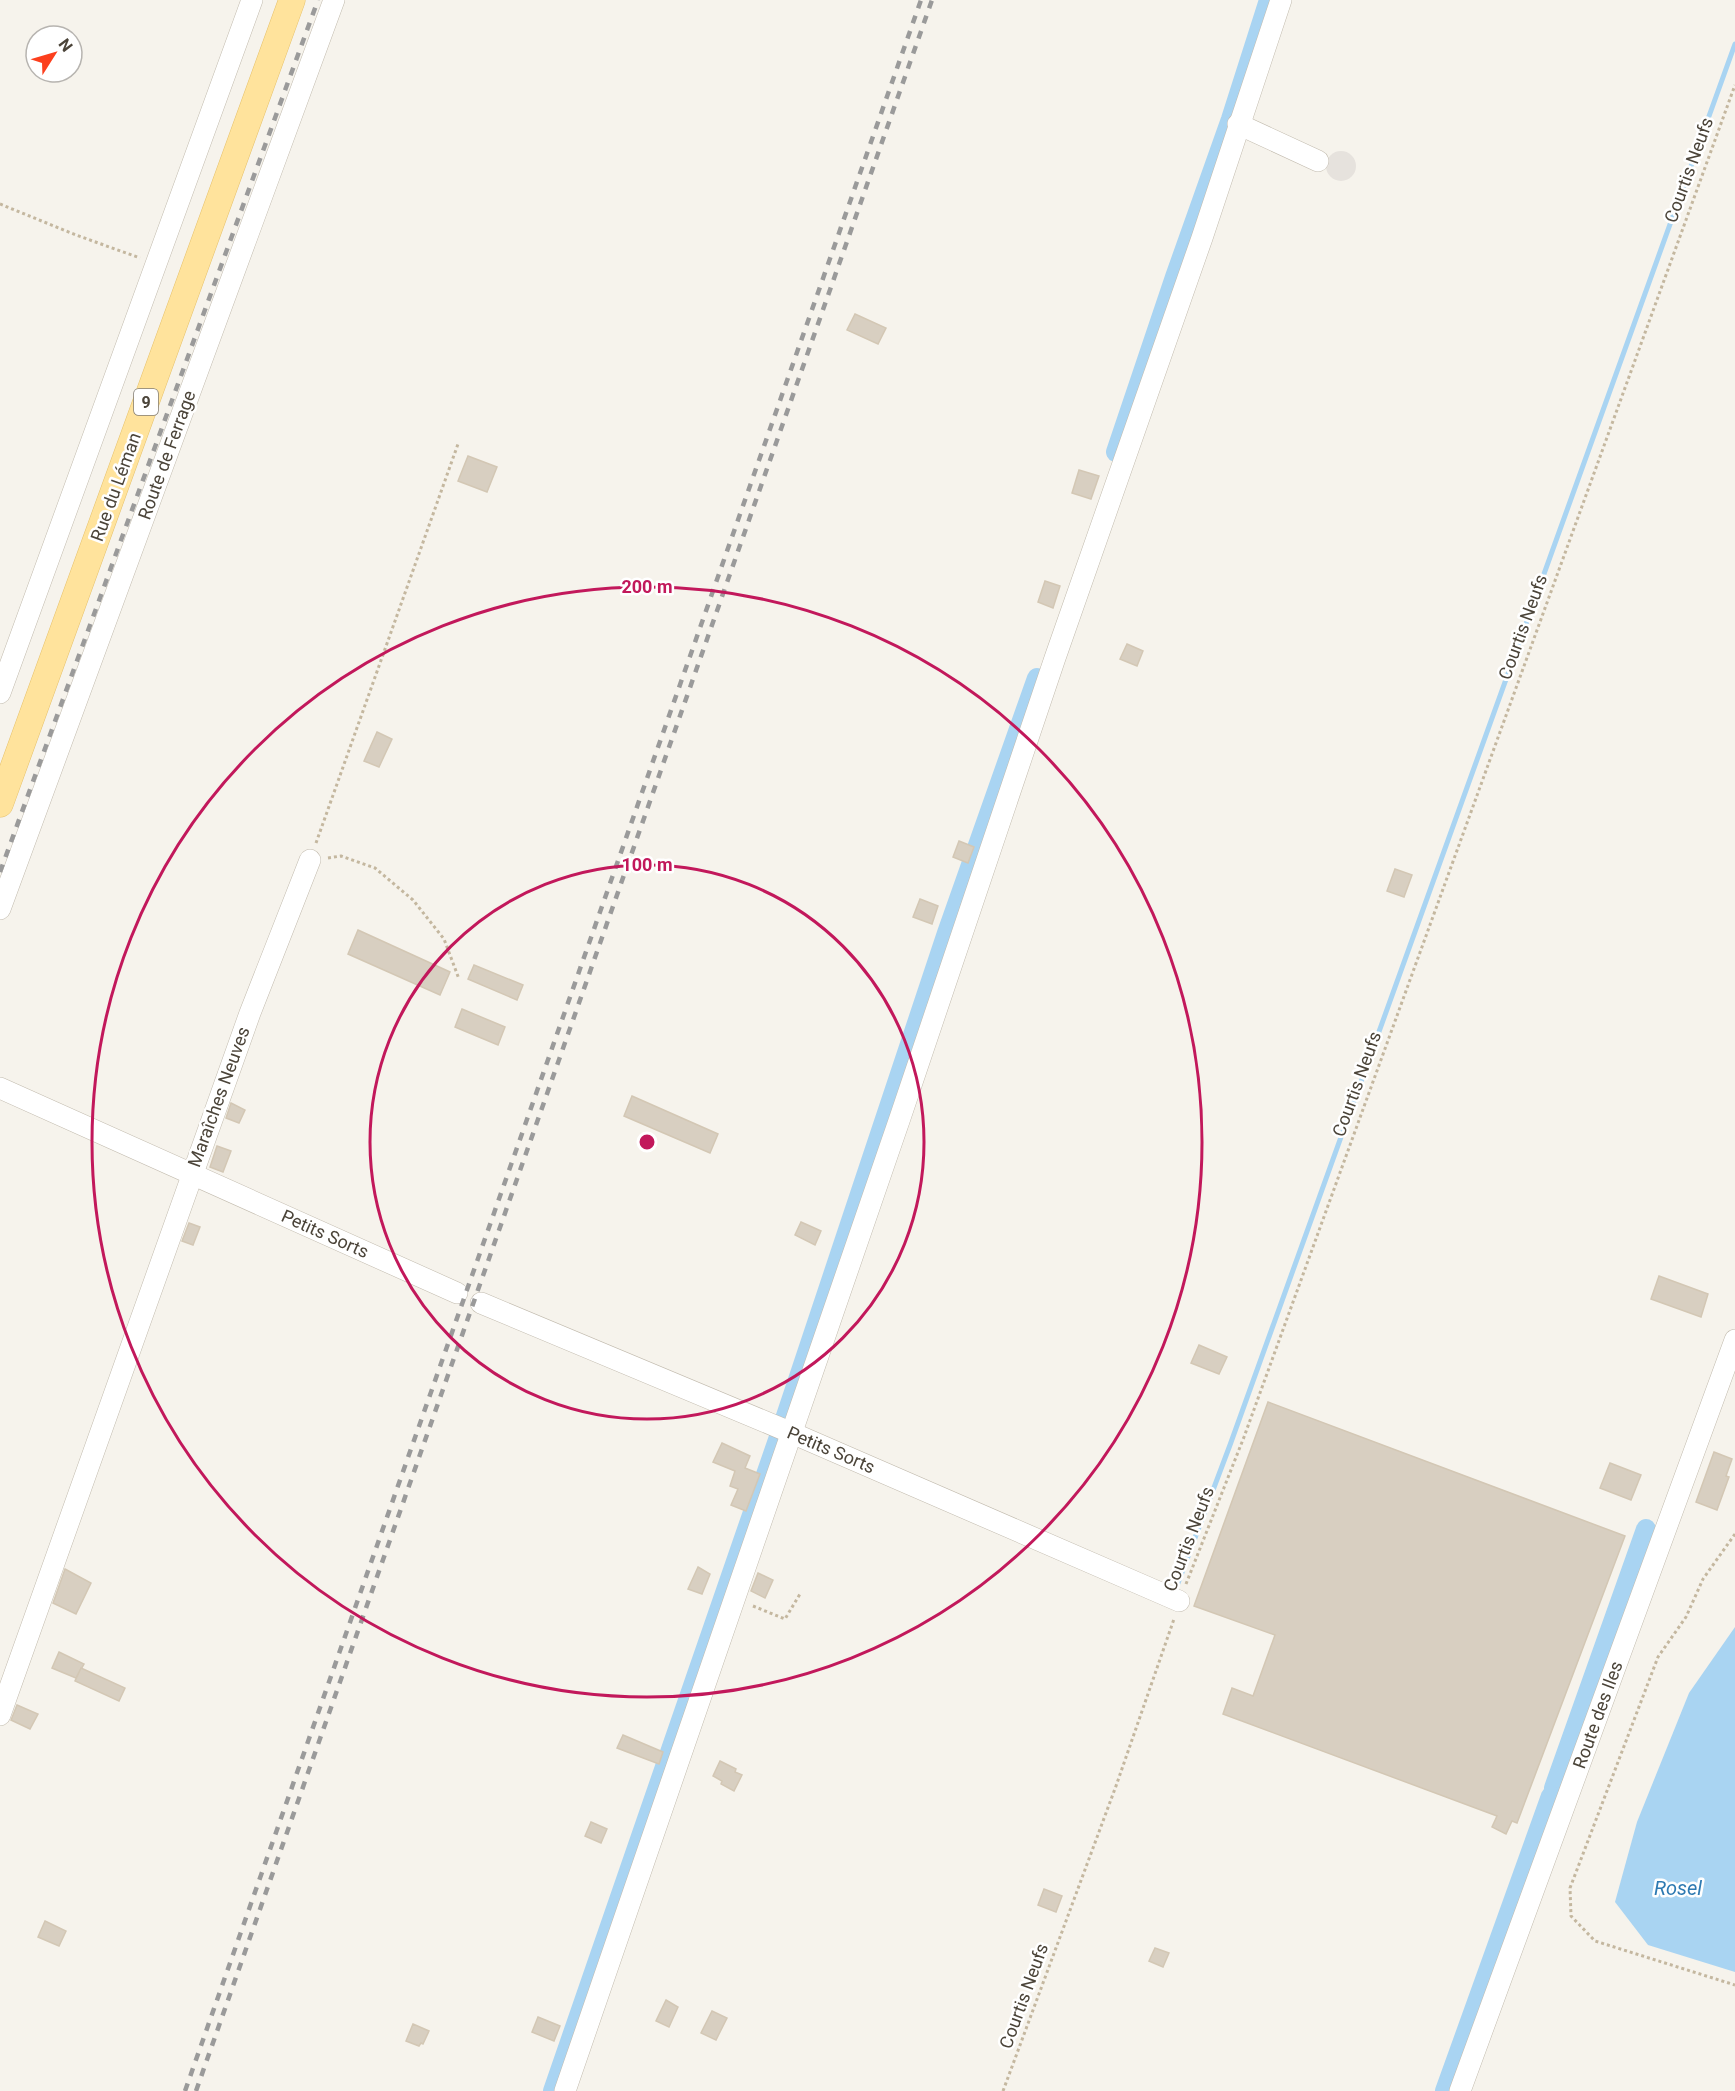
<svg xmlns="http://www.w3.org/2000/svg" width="1735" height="2091" font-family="Roboto,sans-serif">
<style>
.industrial{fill:#e6e2dd}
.water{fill:#a9d4f2}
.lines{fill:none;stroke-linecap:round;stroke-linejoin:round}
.stream{stroke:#a9d4f2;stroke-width:5}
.canal{stroke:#a9d4f2;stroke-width:20}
.building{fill:#d8cfc1;stroke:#d3c7b4;stroke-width:1.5}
.minor-casing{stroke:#c2bbae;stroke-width:22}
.major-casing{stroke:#e6c16a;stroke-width:27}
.path{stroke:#c4b79f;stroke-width:3;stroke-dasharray:3 3;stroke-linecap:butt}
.minor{stroke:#fff;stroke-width:21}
.major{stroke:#ffe39c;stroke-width:26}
.rail{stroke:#9a9a9a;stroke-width:4.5;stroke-dasharray:8 8;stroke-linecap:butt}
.ring{fill:none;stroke:#c2185b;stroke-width:3}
.labels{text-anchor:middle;stroke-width:5;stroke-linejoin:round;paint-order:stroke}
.shield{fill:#fff;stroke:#817c74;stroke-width:1.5}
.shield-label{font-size:16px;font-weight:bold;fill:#4b4439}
.street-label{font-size:18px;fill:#4b4439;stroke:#fff}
.water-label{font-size:20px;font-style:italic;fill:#2e7ab2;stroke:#fff}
.centre{fill:#c2185b;stroke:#fff;stroke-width:3}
.ring-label{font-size:18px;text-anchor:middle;font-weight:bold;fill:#c2185b;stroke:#fff;stroke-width:5;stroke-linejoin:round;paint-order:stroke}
</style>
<rect width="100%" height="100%" fill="#f6f3ec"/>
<circle class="industrial" cx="1341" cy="166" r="15"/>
<polygon class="water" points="1735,1627 1735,1972 1648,1945 1615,1902 1637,1822 1689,1693"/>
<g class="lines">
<polyline class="stream" points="1178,1583 1230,1445 1735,44"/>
<g class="canal">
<polyline points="1116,452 1175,277 1231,119 1269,0"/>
<polyline points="784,1422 947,933 1037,678"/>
<polyline points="1554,1788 1646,1529"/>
<polyline points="553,2091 780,1434"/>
<polyline points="1445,2091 1551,1796"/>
</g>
</g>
<g class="building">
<polygon points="855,314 886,328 878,344 847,330"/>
<polygon points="468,456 497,467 487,492 458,481"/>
<polygon points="1079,470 1099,476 1091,499 1072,493"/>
<polygon points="1045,581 1060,586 1053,608 1038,602"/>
<polygon points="1127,644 1143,651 1137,666 1120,659"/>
<polygon points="377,732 392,739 379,767 364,761"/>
<polygon points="959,841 974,847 968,863 953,857"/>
<polygon points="1395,869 1412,875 1404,897 1387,891"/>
<polygon points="920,899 938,906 932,924 913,917"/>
<polygon points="358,930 450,972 440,995 348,954"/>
<polygon points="474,965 523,985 517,1000 468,979"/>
<polygon points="462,1009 505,1027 498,1045 455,1027"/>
<polygon points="632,1096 718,1134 710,1153 624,1116"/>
<polygon points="231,1103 245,1110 239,1123 226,1118"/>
<polygon points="217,1146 231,1151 223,1172 210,1167"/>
<polygon points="801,1222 821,1231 815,1245 795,1235"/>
<polygon points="189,1223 200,1227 193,1245 182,1241"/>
<polygon points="1659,1276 1708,1294 1701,1317 1651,1299"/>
<polygon points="1199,1345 1227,1357 1219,1374 1191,1363"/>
<polygon points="1268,1402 1625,1536 1517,1823 1512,1821 1506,1834 1492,1827 1497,1816 1223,1714 1232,1688 1253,1696 1275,1635 1194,1606"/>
<polygon points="722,1443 750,1456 745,1468 760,1474 746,1511 731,1505 738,1489 730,1486 735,1471 713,1462"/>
<polygon points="1714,1452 1732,1459 1726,1476 1729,1477 1717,1510 1696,1502"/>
<polygon points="1610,1463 1641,1475 1631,1500 1600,1488"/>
<polygon points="698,1567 710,1574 702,1594 688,1589"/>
<polygon points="65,1569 91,1583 76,1614 53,1603"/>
<polygon points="758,1573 773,1580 765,1598 751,1591"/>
<polygon points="59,1652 84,1664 76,1678 52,1668"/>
<polygon points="81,1668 125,1688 119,1701 75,1681"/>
<polygon points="17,1705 38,1714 30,1729 11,1720"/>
<polygon points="623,1735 663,1752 659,1764 617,1748"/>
<polygon points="720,1761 736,1769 735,1772 742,1775 734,1791 721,1784 722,1781 713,1776"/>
<polygon points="591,1822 607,1829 601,1843 585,1836"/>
<polygon points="1044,1889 1062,1896 1056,1912 1038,1905"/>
<polygon points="45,1921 66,1931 59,1946 38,1937"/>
<polygon points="1155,1948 1169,1953 1163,1967 1149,1961"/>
<polygon points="666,2000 678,2007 669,2027 656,2021"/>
<polygon points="712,2011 727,2018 716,2040 701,2033"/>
<polygon points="538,2017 560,2026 554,2041 532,2032"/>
<polygon points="413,2024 429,2031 423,2044 421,2043 419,2046 406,2041"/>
</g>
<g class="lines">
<defs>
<g id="minor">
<polyline points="1238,124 1318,161"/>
<polyline points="0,693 252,0"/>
<polyline points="0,909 334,0"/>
<polyline points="0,1088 457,1293"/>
<polyline points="481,1303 792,1433 1179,1601"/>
<polyline points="0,1715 250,1013 310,860"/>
<polyline points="565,2091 900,1118 1055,658 1202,238 1281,0"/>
<polyline points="1460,2091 1735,1340"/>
</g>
<polyline id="major" points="0,804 292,0"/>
</defs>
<use href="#minor" class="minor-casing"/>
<use href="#major" class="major-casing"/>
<g class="path">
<polyline points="0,204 76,235 140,258"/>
<polyline points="316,843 458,444"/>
<polyline points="328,858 341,856 375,868 413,900 444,939 459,979"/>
<polyline points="1735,1534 1703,1579 1686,1617 1658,1657 1570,1888 1571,1916 1595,1941 1735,1985"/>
<polyline points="1186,1584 1244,1437 1735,85"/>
<polyline points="753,1606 785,1619 800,1594"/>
<polyline points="1003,2091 1116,1786 1174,1619"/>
</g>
<use href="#minor" class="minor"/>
<use href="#major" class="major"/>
<g class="rail">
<polyline points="0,872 318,0"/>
<polyline points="185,2091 921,0"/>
<polyline points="196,2091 932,0"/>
</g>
</g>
<g class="ring">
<circle cx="647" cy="1142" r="277"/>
<circle cx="647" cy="1142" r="555"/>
</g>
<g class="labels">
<rect class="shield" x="134" y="389" width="24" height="26" rx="4.5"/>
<g class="shield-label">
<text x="146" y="408">9</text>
</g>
<g class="street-label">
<text transform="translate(1689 170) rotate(-70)" y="6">Courtis Neufs</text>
<text transform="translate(167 455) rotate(-70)" y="6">Route de Ferrage</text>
<text transform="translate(116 487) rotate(-70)" y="6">Rue du Léman</text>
<text transform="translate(1523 627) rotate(-70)" y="6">Courtis Neufs</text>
<text transform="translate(1357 1084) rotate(-70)" y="6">Courtis Neufs</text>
<text transform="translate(219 1097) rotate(-70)" y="6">Maraîches Neuves</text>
<text transform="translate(325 1234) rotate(24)" y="6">Petits Sorts</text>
<text transform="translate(831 1450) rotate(23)" y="6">Petits Sorts</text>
<text transform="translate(1189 1539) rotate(-69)" y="6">Courtis Neufs</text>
<text transform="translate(1598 1715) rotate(-70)" y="6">Route des Iles</text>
<text transform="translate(1024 1996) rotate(-70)" y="6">Courtis Neufs</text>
</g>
<g class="water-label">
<text x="1678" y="1895">Rosel</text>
</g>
</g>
<circle cx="647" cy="1142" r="9" class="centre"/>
<g class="ring-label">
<text x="647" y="593">200 m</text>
<text x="647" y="871">100 m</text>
</g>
<g transform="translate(54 54) rotate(53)"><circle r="28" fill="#ffffff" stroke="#b7b4b0" stroke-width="1.5"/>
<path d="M0-4.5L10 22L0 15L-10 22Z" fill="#fc3f1d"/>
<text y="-9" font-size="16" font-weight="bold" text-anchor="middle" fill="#4b4439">N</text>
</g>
</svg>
